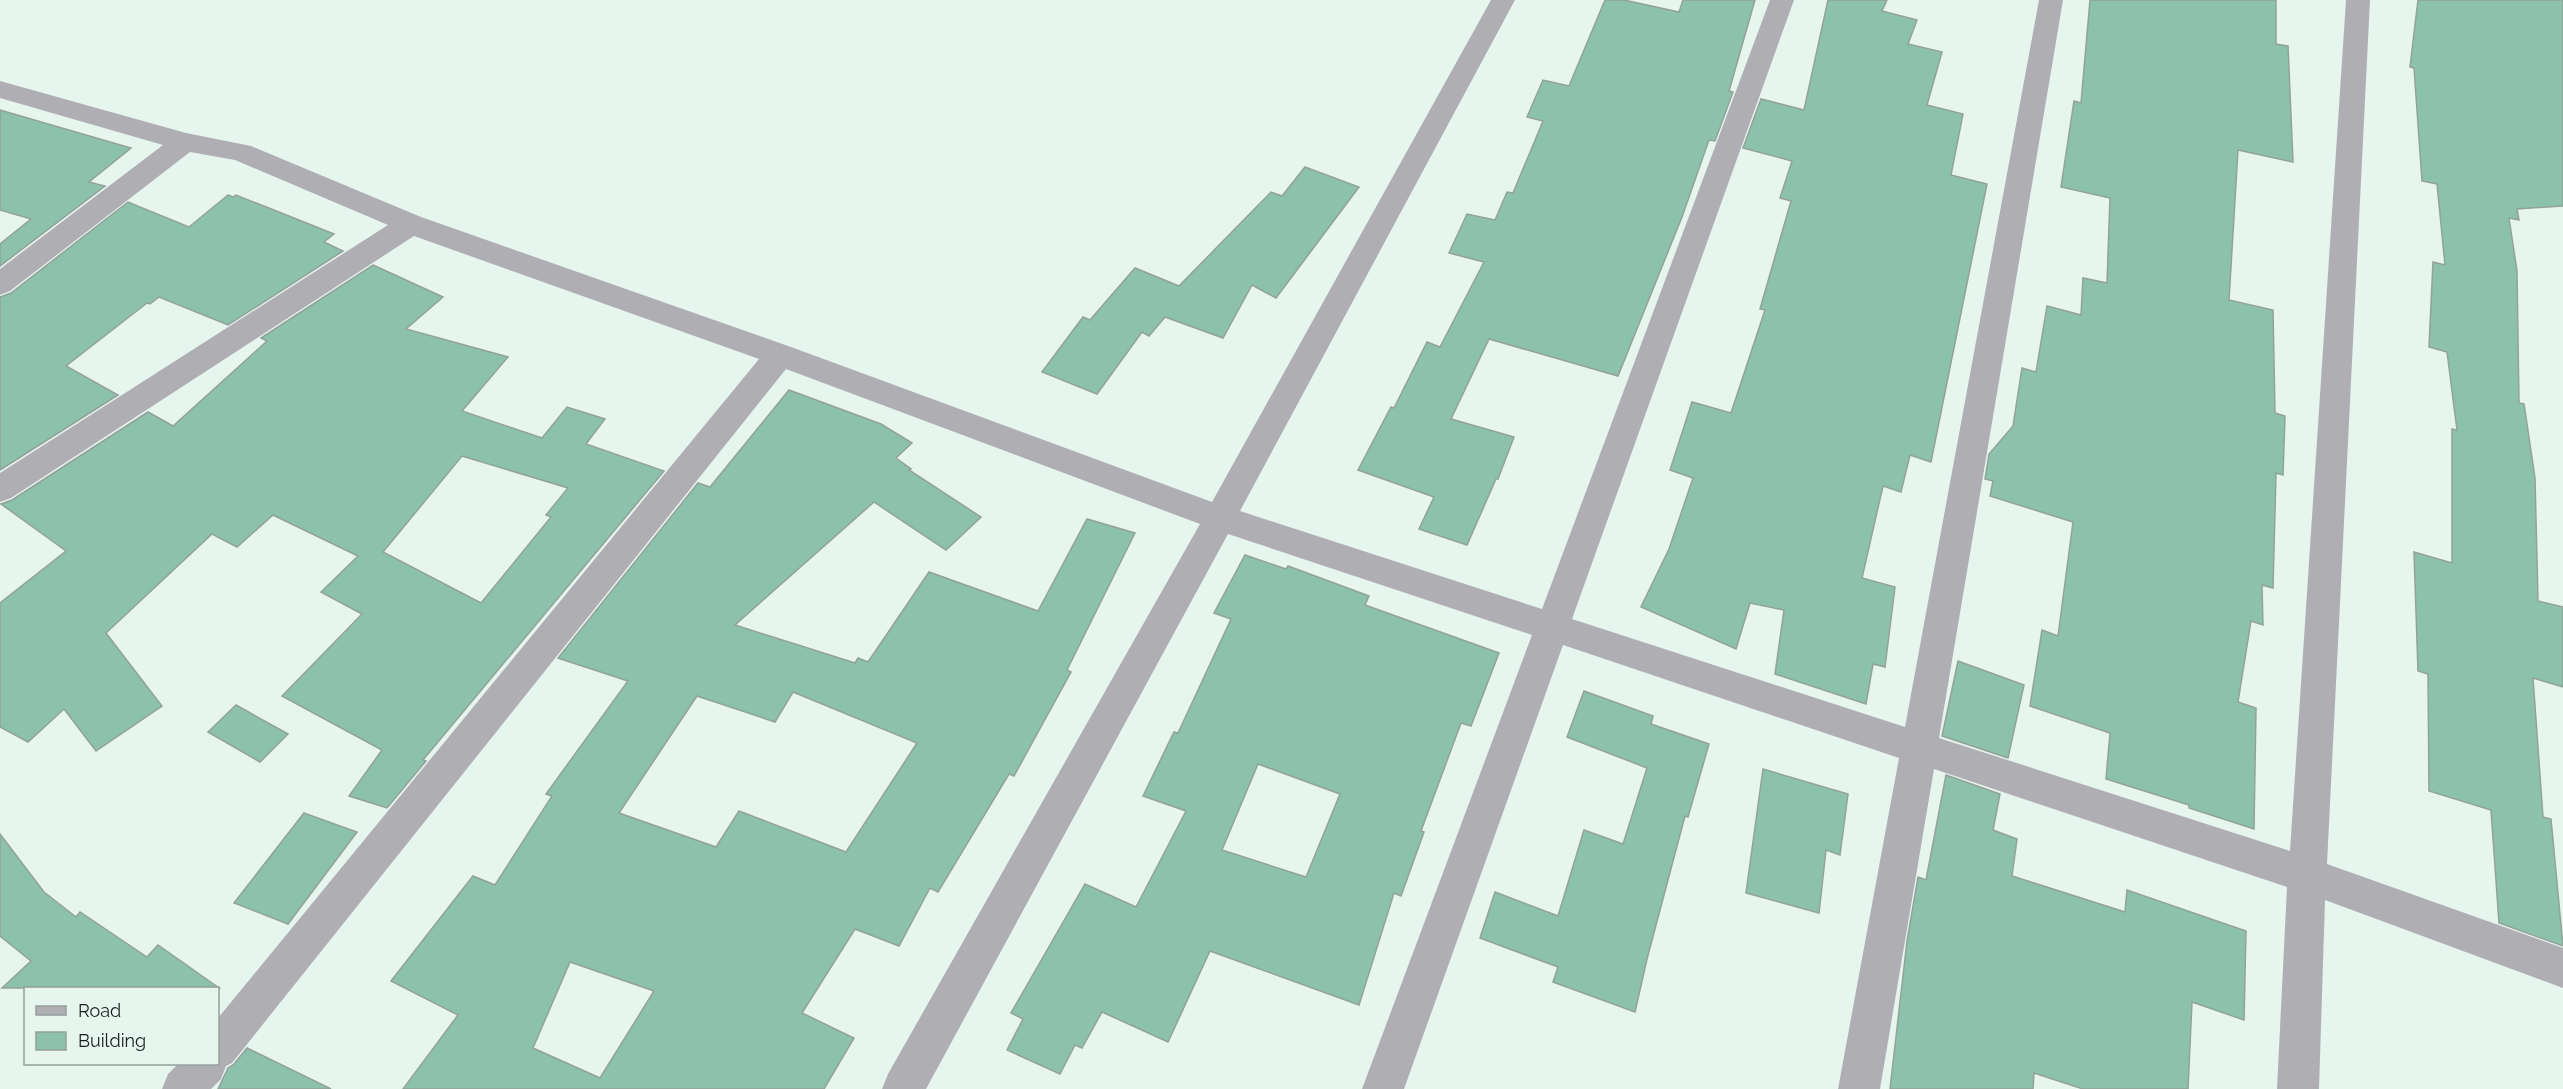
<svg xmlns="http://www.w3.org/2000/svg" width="2563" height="1089" font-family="Raleway,sans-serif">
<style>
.building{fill:#8cc2ac;stroke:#93a19b;stroke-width:1.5;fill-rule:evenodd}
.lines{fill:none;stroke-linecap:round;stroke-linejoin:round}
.street{fill:#afaeb3;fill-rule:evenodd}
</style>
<rect width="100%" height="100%" fill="#e7f5ef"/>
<g class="building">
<polygon points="1605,0 1624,0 1679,12 1683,0 1755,0 1729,91 1733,92 1715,141 1709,140 1682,217 1618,376 1489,339 1451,419 1514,437 1498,479 1496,479 1467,545 1419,529 1434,497 1358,470 1391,407 1394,408 1427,342 1440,347 1484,262 1449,253 1467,214 1495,220 1507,192 1513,193 1543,121 1527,117 1543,80 1569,86"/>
<polygon points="1828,0 1887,0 1882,11 1917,20 1908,44 1942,52 1927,105 1963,114 1951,175 1987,184 1931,462 1910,455 1901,492 1883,486 1862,578 1895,587 1885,667 1873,664 1866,704 1775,674 1784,610 1750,603 1736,649 1641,607 1669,549 1693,478 1670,470 1692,402 1731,413 1765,310 1760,309 1791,201 1780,198 1792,161 1743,148 1761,99 1804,110"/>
<polygon points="2090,0 2276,0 2276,44 2288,46 2293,162 2238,150 2229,300 2273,310 2275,413 2285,416 2283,475 2276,473 2273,588 2262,585 2263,625 2251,621 2238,702 2256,708 2254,829 2189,808 2189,805 2106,779 2110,733 2030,706 2042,630 2058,636 2073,522 1990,496 1993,481 1985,479 1989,454 2013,426 2022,368 2036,372 2047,306 2081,315 2083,278 2107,283 2110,198 2061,187 2074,101 2081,103"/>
<polygon points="2418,0 2563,0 2563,206 2517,209 2519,220 2509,218 2517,271 2519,403 2524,404 2535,478 2538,601 2563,607 2563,687 2533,678 2543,817 2551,819 2563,946 2499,923 2491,810 2429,791 2428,674 2418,671 2414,552 2452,563 2452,429 2457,430 2447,352 2429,347 2433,262 2445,265 2437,184 2422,181 2414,68 2410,67"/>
<polygon points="0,110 131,148 89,182 105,186 0,266 0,244 31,219 0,210"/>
<polygon points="1305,167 1359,187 1276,298 1252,285 1223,338 1165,317 1149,336 1142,332 1097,394 1042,372 1083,317 1090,320 1135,268 1179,286 1271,192 1282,196"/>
<polygon points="228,195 233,197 236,195 334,234 324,242 343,251 228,325 159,297 150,304 147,303 66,366 118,395 0,470 0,297 11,293 128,202 189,227"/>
<path d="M373,265L443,297L406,329L508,357L462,411L542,438L567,407L605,419L586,444L664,471L423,760L426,761L387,808L349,796L382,750L282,696L362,614L321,592L358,556L273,515L237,547L212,534L106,633L162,706L96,751L64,709L28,742L0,727V603L66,551L1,504L12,500L148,412L173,426L267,341L261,338ZM462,456L568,488L546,515L551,517L481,603L383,552Z"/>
<path d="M789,390L881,424L912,443L896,458L911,469L909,470L981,517L946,550L874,502L735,625L855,663L858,658L868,662L929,572L1038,611L1087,519L1135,533L1067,670L1071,672L1014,776L1009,774L938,892L930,888L899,946L855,929L802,1013L854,1038L824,1089H403L458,1015L391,981L473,876L495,885L552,796L546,794L628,681L558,658L698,483L710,487ZM793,692L917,743L846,852L739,811L716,847L619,813L697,696L775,722ZM570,962L654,991L600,1078L533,1048Z"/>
<path d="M1245,555L1286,569L1288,566L1369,596L1365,605L1499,653L1471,726L1461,723L1421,831L1424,832L1401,896L1394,893L1359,1005L1210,951L1168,1042L1102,1012L1082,1048L1075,1045L1060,1074L1007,1050L1023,1019L1011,1013L1085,884L1136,907L1186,811L1143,796L1174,732L1178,733L1231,619L1214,613ZM1258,764L1340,794L1306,877L1222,850Z"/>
<polygon points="1958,661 2024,685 2008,758 1942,736"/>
<polygon points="1584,691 1653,716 1651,724 1709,744 1688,817 1685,816 1647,959 1635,1012 1553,982 1558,967 1480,938 1495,892 1558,916 1584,830 1623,844 1647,768 1567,737"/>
<polygon points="236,705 288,734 260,762 208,732"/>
<polygon points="1763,769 1848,794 1840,855 1826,850 1819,913 1746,893"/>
<polygon points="1946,775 2000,794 1993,830 2017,839 2012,876 2125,912 2127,890 2246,931 2244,1020 2192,1002 2188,1089 2083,1089 2034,1073 2033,1089 1890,1089 1907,941 1918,877 1926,880"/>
<polygon points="304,813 357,832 288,924 234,903"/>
<polygon points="0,834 44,892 76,917 80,912 147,957 158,945 219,988 2,988 31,961 0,936"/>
<polygon points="247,1048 331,1089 218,1089 228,1068 234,1064"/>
</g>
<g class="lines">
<polygon class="street" points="1491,0 1515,0 1240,511 1542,609 1770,0 1794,0 1572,619 1905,727 2039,0 2063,0 1939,738 2290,851 2346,0 2370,0 2327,864 2563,948 2563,988 2325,900 2319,1089 2277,1089 2287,887 1934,769 1880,1089 1838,1089 1899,758 1563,645 1404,1089 1362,1089 1532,635 1228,534 926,1089 882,1089 888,1074 1200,524 786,369 232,1063 226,1066 221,1079 211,1089 162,1089 168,1074 178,1064 218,1064 218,1018 759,359 414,236 11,498 0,502 0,473 388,225 235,160 190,152 10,291 0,295 0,269 163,145 0,98 0,81 186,133 251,146 421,217 791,347 1212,502"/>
</g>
<rect x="24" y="987" width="195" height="78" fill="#e7f5ef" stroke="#959f9b" stroke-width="1.5"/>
<rect x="36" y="1006" width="30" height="9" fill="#afaeb3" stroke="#959f9b" stroke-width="1.5"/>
<text x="78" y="1017" font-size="18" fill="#1a1f1d">Road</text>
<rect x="36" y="1032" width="30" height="18" fill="#8cc2ac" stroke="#959f9b" stroke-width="1.5"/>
<text x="78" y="1047" font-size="18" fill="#1a1f1d">Building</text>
</svg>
